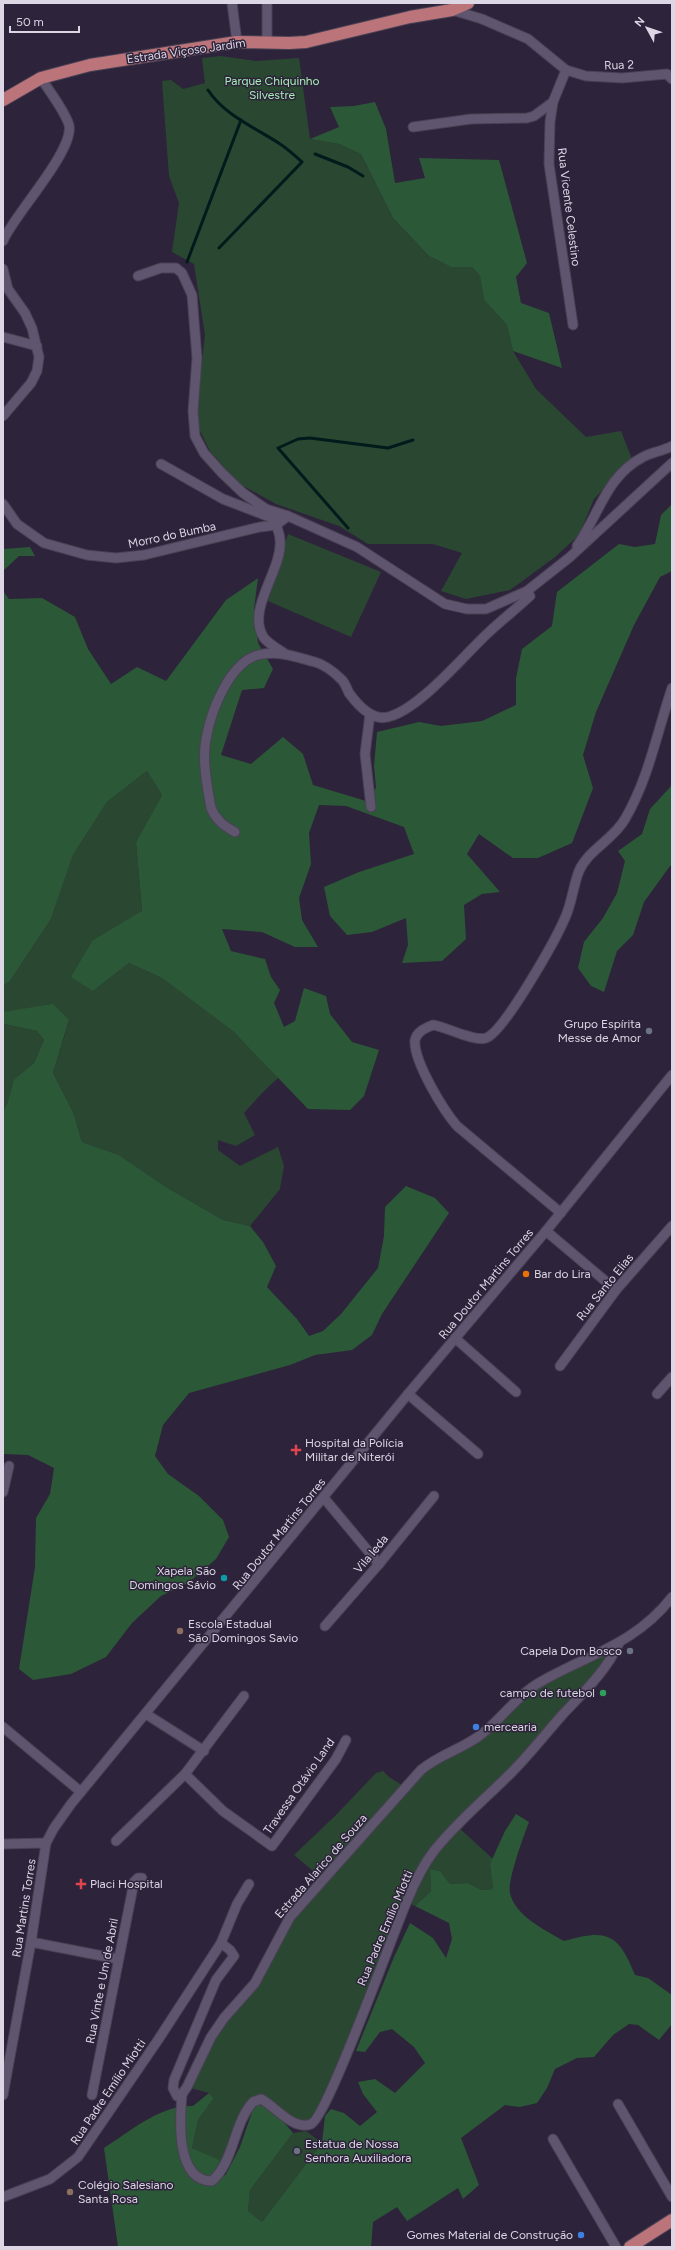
<svg xmlns="http://www.w3.org/2000/svg" width="675" height="2250" font-family="Figtree,sans-serif">
<style>
.green{fill:#2a4831}
.forest{fill:#2b5937}
.lines{fill:none;stroke-linecap:round;stroke-linejoin:round}
.stream{stroke:#021a1c;stroke-width:3}
.minor-casing{stroke:#494154;stroke-width:11}
.major-casing{stroke:#494154;stroke-width:14}
.minor{stroke:#60556f;stroke-width:9}
.major{stroke:#bb747a;stroke-width:12}
.worship-dot{fill:#6b7280;stroke:#2d233a;stroke-width:1.5}
.food-dot{fill:#e8710a;stroke:#2d233a;stroke-width:1.5}
.health-dot{fill:#e0444e;stroke:#2d233a;stroke-width:1.5}
.culture-dot{fill:#0f9aa8;stroke:#2d233a;stroke-width:1.5}
.education-dot{fill:#8d6e63;stroke:#2d233a;stroke-width:1.5}
.leisure-dot{fill:#2e9e5b;stroke:#2d233a;stroke-width:1.5}
.shop-dot{fill:#3f7fe0;stroke:#2d233a;stroke-width:1.5}
.labels{text-anchor:middle;stroke-width:3;stroke-linejoin:round;paint-order:stroke}
.street-label{font-size:12px;fill:#dcd6e5;stroke:#2d233a}
.park-label{font-size:12px;fill:#a5edb4;stroke:#2d233a}
.poi-label{font-size:12px;fill:#dcd6e5;stroke:#2d233a;text-anchor:start}
</style>
<rect width="100%" height="100%" fill="#2d233a"/>
<g class="green">
<polygon points="221,56 256,61 299,58 310,139 339,144 361,154 393,218 429,256 451,267 472,267 480,276 484,300 507,325 513,351 536,389 586,437 621,431 632,459 594,499 579,535 555,557 510,590 466,599 441,591 462,553 433,544 368,544 339,526 276,504 238,483 210,451 195,421 205,335 194,264 172,252 179,203 169,176 162,81 171,80 183,89 205,83 202,58"/>
<polygon points="288,534 381,572 351,637 268,601"/>
<polygon points="147,771 162,795 136,842 142,912 93,940 93,991 129,963 162,978 234,1032 279,1077 263,1092 244,1113 255,1135 236,1146 218,1140 218,1150 240,1166 278,1147 284,1166 280,1189 250,1226 223,1220 166,1187 119,1155 82,1142 73,1112 53,1073 69,1021 4,1024 37,1031 44,1040 34,1063 14,1081 7,1104 3,1111 3,986 10,981 51,919 73,855 107,802"/>
<polygon points="619,1643 613,1657 457,1826 493,1859 490,1864 493,1889 482,1890 467,1883 450,1884 440,1871 430,1869 431,1891 415,1906 407,1902 326,2103 304,2125 266,2102 253,2102 225,2164 192,2148 198,2120 214,2098 209,2093 187,2087 198,2063 244,1994 278,1938 324,1880 294,1855 336,1815 376,1773 383,1771 389,1777 405,1787 421,1770 470,1743 520,1698"/>
<polygon points="306,2131 322,2143 262,2222 248,2211 250,2190 293,2133"/>
</g>
<g class="forest">
<polygon points="375,102 386,129 395,183 425,178 419,158 499,160 527,263 516,277 521,303 549,313 562,368 513,351 507,325 484,300 480,276 472,267 451,267 429,256 393,218 361,154 339,144 310,139 339,127 330,107 354,106"/>
<polygon points="672,504 672,571 660,577 634,625 596,712 583,755 593,788 572,843 538,858 513,858 479,834 467,854 500,892 482,894 464,905 466,939 442,961 402,963 408,945 406,918 372,932 347,935 330,916 324,887 359,872 414,854 404,827 346,806 319,805 309,833 311,864 299,898 302,920 318,947 295,947 262,932 222,929 231,951 265,959 271,977 280,990 274,1003 284,1027 295,1021 304,988 326,996 330,1014 352,1042 379,1050 364,1096 350,1110 308,1109 234,1032 162,978 129,963 93,991 71,977 93,940 142,911 136,842 162,795 147,771 107,802 73,855 51,919 10,981 3,986 3,591 9,599 42,598 75,617 88,649 111,684 137,667 166,681 226,600 258,578 254,609 258,643 273,669 264,688 242,690 221,755 251,764 283,737 303,754 313,785 366,801 376,788 374,766 377,732 419,722 441,726 482,721 516,705 516,678 522,649 552,626 557,592 619,544 635,547 655,544 661,515"/>
<polygon points="30,547 35,556 19,556 3,571 3,549"/>
<polygon points="672,785 672,866 670,866 644,902 633,935 617,951 604,992 591,986 578,968 584,942 603,918 617,893 625,861 618,851 642,834 650,809"/>
<polygon points="53,1004 69,1020 53,1073 73,1112 82,1142 119,1155 166,1187 223,1220 250,1226 263,1242 276,1266 267,1287 297,1319 309,1336 323,1331 341,1314 378,1268 384,1236 385,1207 406,1186 435,1198 449,1213 382,1314 372,1335 352,1350 315,1355 290,1365 189,1393 163,1425 155,1456 168,1474 199,1496 223,1520 229,1537 216,1559 188,1583 161,1596 132,1623 106,1657 71,1674 33,1680 19,1669 35,1567 36,1518 50,1494 54,1468 28,1455 3,1454 3,1111 7,1104 14,1080 34,1063 44,1040 37,1031 4,1024 3,1012"/>
<path d="M516,1814L529,1822C524,1835 507,1881 510,1893C515,1916 545,1930 564,1941C606,1929 618,1932 635,1975L648,1978L672,1995V2024L659,2040L638,2025L629,2024L613,2035L594,2057L577,2058L555,2069L547,2088L537,2103L520,2107L505,2105L461,2138L479,2185L463,2199L458,2188L407,2221L397,2207L373,2222L371,2247H118L104,2148C129,2132 161,2104 193,2106L209,2093L214,2098L198,2120L192,2148L219,2160L225,2176L240,2147L252,2112L257,2103L273,2109L293,2133L250,2190L248,2211L262,2222L322,2143L325,2116L331,2109L344,2113L360,2126L377,2112L363,2094L358,2082L375,2079L395,2093L425,2063L414,2047L392,2029L380,2032L365,2052L356,2051L394,1957L410,1923L433,1938L446,1958L452,1939L449,1923L415,1906L431,1891L430,1869L440,1871L450,1884L467,1883L482,1890L493,1889L490,1864L505,1831Z"/>
</g>
<g class="lines">
<g class="stream">
<path d="M208,90C224,115 256,128 280,144C288,149 295,156 302,162L219,248"/>
<polyline points="315,154 348,167 363,176"/>
<polyline points="187,262 241,120"/>
<polyline points="348,528 278,448 298,439 310,438 388,448 413,440"/>
</g>
<defs>
<g id="minor">
<polyline points="232,3 237,42"/>
<polyline points="452,10 482,19 528,39 566,70 586,76 622,78 667,74 672,79"/>
<polyline points="267,43 267,3"/>
<polyline points="566,70 553,102 550,122 549,164 573,325"/>
<polyline points="413,127 471,119 527,118 534,116 553,102"/>
<path d="M3,241C13,216 75,150 69,125C65,111 49,91 41,78"/>
<polyline points="3,269 8,289 25,313 32,328 39,357 37,371 31,383 3,416"/>
<polyline points="138,276 161,268 176,268 182,273 192,295 197,358 193,411 195,436 204,453 222,473 243,493 266,509 288,516 357,547 445,604 467,609 486,609 527,591 570,557 672,463"/>
<polyline points="3,337 37,346"/>
<polyline points="161,464 223,499 280,521"/>
<polyline points="3,504 17,524 44,543 87,555 116,558 144,555 260,527 276,525 288,516"/>
<path d="M276,525C278,530 280,535 280,540C283,570 245,610 264,638C269,644 278,649 284,653"/>
<path d="M577,546C599,515 606,476 643,457C652,452 663,451 672,446"/>
<polyline points="370,714 365,754 371,807"/>
<path d="M235,832C224,826 216,820 211,808C207,786 202,760 206,739C211,711 229,663 258,655C278,650 296,657 315,662C326,665 334,672 342,680C345,683 347,689 349,693C357,704 372,721 388,717C420,709 464,655 489,632C503,619 517,608 530,596L527,591"/>
<path d="M561,1213L457,1126C444,1111 413,1061 415,1040C417,1031 426,1028 433,1025C447,1027 474,1042 486,1038C504,1032 556,939 565,918C572,903 573,886 579,871C588,850 614,839 625,819C649,778 657,732 672,688"/>
<polyline points="546,1231 616,1290"/>
<polyline points="455,1338 516,1392"/>
<polyline points="560,1366 616,1290 672,1226"/>
<polyline points="408,1394 478,1454"/>
<polyline points="657,1394 672,1377"/>
<polyline points="3,1492 9,1466"/>
<polyline points="324,1498 379,1564"/>
<polyline points="325,1626 379,1564 434,1496"/>
<polyline points="146,1714 204,1751"/>
<polyline points="3,1727 81,1792"/>
<polyline points="185,1774 223,1811 272,1846 336,1759 346,1740"/>
<polyline points="116,1841 185,1774 244,1696"/>
<polyline points="3,1844 46,1843"/>
<polyline points="31,1942 118,1959"/>
<path d="M221,1943L230,1950L234,1956L216,1980L174,2080L173,2088L177,2096L182,2094L187,2087L211,2037L224,2018L255,1983L290,1917L421,1770C441,1753 464,1749 483,1733C502,1718 516,1697 537,1684C586,1655 635,1645 672,1597"/>
<path d="M182,2094C180,2118 175,2181 212,2181C235,2160 233,2124 253,2102L261,2099C275,2106 293,2131 311,2124C327,2118 394,1930 407,1901C414,1884 423,1865 434,1851C457,1822 485,1799 511,1773C530,1754 546,1733 564,1713C584,1692 607,1670 619,1643"/>
<polyline points="3,2095 31,1942 46,1843 54,1828 71,1804 408,1394 546,1231 672,1075"/>
<polyline points="92,2095 134,1882 138,1878 142,1878"/>
<polyline points="618,2104 672,2197"/>
<polyline points="553,2139 616,2247"/>
<polyline points="3,2197 50,2179 78,2157 158,2040 221,1943 237,1904 249,1884"/>
</g>
<g id="major">
<polyline points="3,100 41,78 90,65 237,42 289,43 306,42 410,17 452,10 468,3"/>
<polyline points="630,2247 672,2220"/>
</g>
</defs>
<use href="#minor" class="minor-casing"/>
<use href="#major" class="major-casing"/>
<use href="#minor" class="minor"/>
<use href="#major" class="major"/>
</g>
<g class="worship-dot">
<circle cx="649" cy="1031" r="4"/>
<circle cx="630" cy="1651" r="4"/>
<circle cx="297" cy="2151" r="4"/>
</g>
<circle class="food-dot" cx="526" cy="1274" r="4"/>
<g class="health-dot">
<path d="M294 1444h4v4h4v4h-4v4h-4v-4h-4v-4h4z"/>
<path d="M79 1878h4v4h4v4h-4v4h-4v-4h-4v-4h4z"/>
</g>
<circle class="culture-dot" cx="224" cy="1578" r="4"/>
<g class="education-dot">
<circle cx="180" cy="1631" r="4"/>
<circle cx="70" cy="2192" r="4"/>
</g>
<circle class="leisure-dot" cx="603" cy="1693" r="4"/>
<g class="shop-dot">
<circle cx="476" cy="1727" r="4"/>
<circle cx="581" cy="2235" r="4"/>
</g>
<g class="labels">
<g class="street-label">
<text transform="translate(186 51) rotate(-8)" y="4">Estrada Viçoso Jardim</text>
<text transform="translate(619 65) rotate(-2)" y="4">Rua 2</text>
<text transform="translate(569 207) rotate(83)" y="4">Rua Vicente Celestino</text>
<text transform="translate(172 535) rotate(-12)" y="4">Morro do Bumba</text>
<text transform="translate(486 1284) rotate(-50)" y="4">Rua Doutor Martins Torres</text>
<text transform="translate(605 1287) rotate(-51)" y="4">Rua Santo Elias</text>
<text transform="translate(279 1534) rotate(-51)" y="4">Rua Doutor Martins Torres</text>
<text transform="translate(371 1554) rotate(-50)" y="4">Vila Ieda</text>
<text transform="translate(299 1786) rotate(-55)" y="4">Travessa Otávio Land</text>
<text transform="translate(321 1866) rotate(-49)" y="4">Estrada Alarico de Souza</text>
<text transform="translate(24 1908) rotate(-81)" y="4">Rua Martins Torres</text>
<text transform="translate(385 1928) rotate(-67)" y="4">Rua Padre Emílio Miotti</text>
<text transform="translate(102 1981) rotate(-79)" y="4">Rua Vinte e Um de Abril</text>
<text transform="translate(108 2092) rotate(-56)" y="4">Rua Padre Emílio Miotti</text>
</g>
<g class="park-label">
<text x="272" y="85">Parque Chiquinho<tspan x="272" dy="14">Silvestre</tspan></text>
</g>
<g class="poi-label">
<text x="641" y="1028" text-anchor="end">Grupo Espírita<tspan x="641" dy="14">Messe de Amor</tspan></text>
<text x="534" y="1278">Bar do Lira</text>
<text x="305" y="1447">Hospital da Polícia<tspan x="305" dy="14">Militar de Niterói</tspan></text>
<text x="216" y="1575" text-anchor="end">Xapela São<tspan x="216" dy="14">Domingos Sávio</tspan></text>
<text x="188" y="1628">Escola Estadual<tspan x="188" dy="14">São Domingos Savio</tspan></text>
<text x="622" y="1655" text-anchor="end">Capela Dom Bosco</text>
<text x="595" y="1697" text-anchor="end">campo de futebol</text>
<text x="484" y="1731">mercearia</text>
<text x="90" y="1888">Placi Hospital</text>
<text x="305" y="2148">Estatua de Nossa<tspan x="305" dy="14">Senhora Auxiliadora</tspan></text>
<text x="78" y="2189">Colégio Salesiano<tspan x="78" dy="14">Santa Rosa</tspan></text>
<text x="573" y="2239" text-anchor="end">Gomes Material de Construção</text>
</g>
</g>
<rect width="675" height="2250" fill="none" stroke="#dcd6e5" stroke-width="8"/>
<g transform="translate(647 28) rotate(310)" stroke="#2d233a" stroke-width="3" paint-order="stroke">
<path d="M0-3L7 15L0 10L-7 15Z" fill="#dcd6e5"/>
<text y="-6" font-size="11" font-weight="bold" text-anchor="middle" fill="#dcd6e5">N</text>
</g>
<path d="M10 26v6h69v-6" fill="none" stroke="#dcd6e5" stroke-width="2"/>
<text x="16" y="26" font-size="12" fill="#dcd6e5" stroke="#2d233a" stroke-width="3" paint-order="stroke">50 m</text>
</svg>
